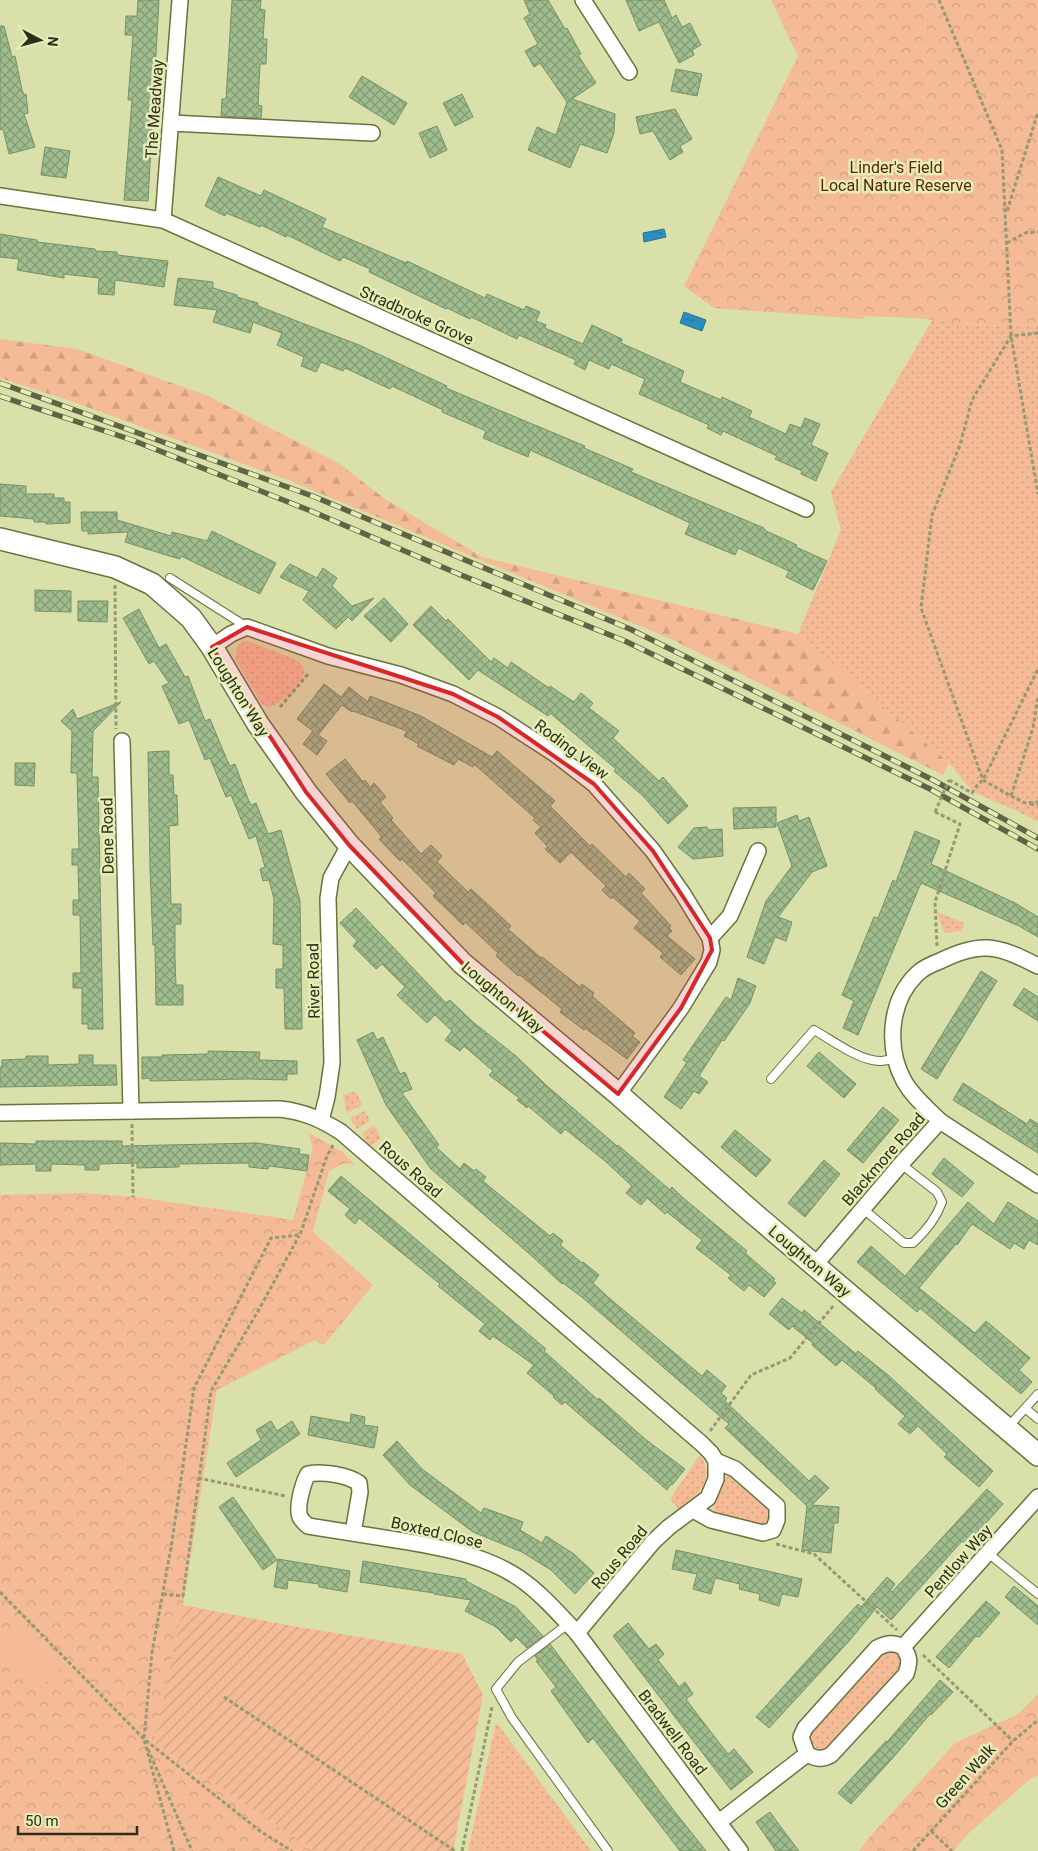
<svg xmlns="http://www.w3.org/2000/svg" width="1038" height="1851" font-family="Roboto,sans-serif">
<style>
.grass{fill:url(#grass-dots)}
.forest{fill:url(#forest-firs)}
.park{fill:url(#park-crowns)}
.garden{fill:url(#garden-furrows)}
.pitch{fill:#f4bb96}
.water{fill:url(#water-ripples);stroke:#2b728e}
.building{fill:url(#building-cross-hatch);stroke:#769266}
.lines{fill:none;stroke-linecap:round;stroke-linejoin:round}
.lane-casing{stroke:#6c713f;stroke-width:10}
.street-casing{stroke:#6c713f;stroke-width:18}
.secondary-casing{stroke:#6c713f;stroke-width:24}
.path{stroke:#959a71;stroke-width:3;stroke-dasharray:4 2.5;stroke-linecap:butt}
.lane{stroke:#fff;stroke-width:8}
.street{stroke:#fff;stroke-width:15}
.secondary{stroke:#fff;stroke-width:21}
.rail-casing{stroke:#606345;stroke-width:5.5}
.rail{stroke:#e6edb7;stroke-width:4;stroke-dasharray:11;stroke-linecap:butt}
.path-bridge{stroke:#959a71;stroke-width:3;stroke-dasharray:4 2.5;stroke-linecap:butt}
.marked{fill:#d62828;fill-opacity:0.2;stroke:#d62828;stroke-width:4;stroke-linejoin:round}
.labels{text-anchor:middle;stroke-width:5;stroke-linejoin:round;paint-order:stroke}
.street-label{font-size:16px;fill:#2d2f1a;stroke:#e6edb7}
.park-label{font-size:16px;fill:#592900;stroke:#e6edb7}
</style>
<defs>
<pattern id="grass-dots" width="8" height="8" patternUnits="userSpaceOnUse" patternTransform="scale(1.25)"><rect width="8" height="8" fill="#f4bb96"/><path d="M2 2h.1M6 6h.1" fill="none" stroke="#d2a181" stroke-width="1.8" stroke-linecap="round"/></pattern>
<pattern id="forest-firs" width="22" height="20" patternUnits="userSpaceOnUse" patternTransform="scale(1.25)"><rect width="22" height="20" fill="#f4bb96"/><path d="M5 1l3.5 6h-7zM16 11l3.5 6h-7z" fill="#d2a181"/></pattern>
<pattern id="park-crowns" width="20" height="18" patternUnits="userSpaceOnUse" patternTransform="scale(1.25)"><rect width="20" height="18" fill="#f4bb96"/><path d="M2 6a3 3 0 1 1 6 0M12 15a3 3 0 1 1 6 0" fill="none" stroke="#d2a181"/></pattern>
<pattern id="garden-furrows" width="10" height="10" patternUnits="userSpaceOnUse" patternTransform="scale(1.25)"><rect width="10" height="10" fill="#f4bb96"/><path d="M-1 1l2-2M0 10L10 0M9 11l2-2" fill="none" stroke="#d2a181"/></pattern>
<pattern id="water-ripples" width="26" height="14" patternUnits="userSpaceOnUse" patternTransform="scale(1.25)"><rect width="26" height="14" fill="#2a8fbf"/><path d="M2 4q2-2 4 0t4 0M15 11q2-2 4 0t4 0" fill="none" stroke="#24759a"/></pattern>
<pattern id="building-cross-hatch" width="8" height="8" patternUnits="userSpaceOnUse" patternTransform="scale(1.25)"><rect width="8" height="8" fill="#a0bd8f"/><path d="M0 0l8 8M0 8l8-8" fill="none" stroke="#839a74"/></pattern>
</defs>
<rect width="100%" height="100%" fill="#d9e0aa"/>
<g class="grass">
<path d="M933,319C967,324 1005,330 1038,323V822L1017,811L973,792L949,763L798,634L841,530L831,492Z"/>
<path d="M248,641L299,661C301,664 304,668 304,672C305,680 281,704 273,706C268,707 265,706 262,704L235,659L238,645L243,642Z"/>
<polygon points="937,912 964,923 962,931 944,933"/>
<polygon points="353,1092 357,1093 362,1105 347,1113 343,1095"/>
<polygon points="365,1111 370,1121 357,1129 350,1118"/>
<polygon points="372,1126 376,1128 381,1139 370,1146 363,1136 363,1133"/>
<path d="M700,1455C717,1479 698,1495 679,1510L670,1499Z"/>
<path d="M730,1476H734L769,1509C771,1516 769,1521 764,1526L714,1514C712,1504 721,1489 724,1478Z"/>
<path d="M889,1650L900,1656L903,1663L901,1669L831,1748C817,1750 807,1749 811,1731L883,1652Z"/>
<polygon points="496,1722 591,1851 468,1851"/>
</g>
<polygon class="forest" points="0,339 77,349 208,396 338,463 385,499 482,557 798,634 949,763 943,775 671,639 288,480 65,399 0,378"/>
<g class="park">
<path d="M771,0H1038V323C1005,330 968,323 935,320C912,317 889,317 866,316L863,319L714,308L684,286L798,56Z"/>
<polygon points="308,1132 344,1153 355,1165 344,1163 329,1171 313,1232 373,1285 324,1345 315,1340 217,1390 183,1605 154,1743 315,1851 0,1851 0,1195 83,1193 135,1197 293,1220 313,1148"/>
<polygon points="1038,1694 1038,1775 1029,1780 969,1833 953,1851 859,1851 868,1839 955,1743 1018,1714"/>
</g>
<polygon class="garden" points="183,1605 287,1625 462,1654 483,1695 453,1851 315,1851 154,1743"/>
<polygon class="pitch" points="22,1624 64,1664 39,1690 0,1651 0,1647"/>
<g class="water">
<polygon points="664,229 666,237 644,242 643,233"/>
<polygon points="684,312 706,320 702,331 680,323"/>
</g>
<g class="building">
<polygon points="138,0 159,0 148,201 124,200 132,100 128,100 133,35 125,35 126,16 137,16"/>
<polygon points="232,0 261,0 260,9 265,10 263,39 267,39 266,64 260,64 258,105 262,106 261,118 221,116 222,99 226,99"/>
<polygon points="524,0 548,0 565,29 567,28 581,54 578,55 596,83 572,99 615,114 614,133 607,153 580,144 570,168 528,150 537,127 556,135 567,102 540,63 534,67 525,51 538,44 524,18 530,14"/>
<polygon points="626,0 664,0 672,18 676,15 682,27 690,23 701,45 692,50 694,55 679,63 659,22 639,31"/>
<polygon points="0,26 4,26 12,57 15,56 22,90 24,95 26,94 28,113 24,114 35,147 9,154 3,129 0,130"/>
<polygon points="676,69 702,74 697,96 671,91"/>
<polygon points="362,76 407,103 394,125 349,97"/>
<polygon points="462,94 473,117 455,126 443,103"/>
<polygon points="675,109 692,139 680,146 683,152 670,160 653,131 640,134 636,117"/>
<polygon points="437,126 447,150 430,158 419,133"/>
<polygon points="45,147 70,151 66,178 41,175"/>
<polygon points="218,177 261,196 264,190 326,219 322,227 406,263 407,261 485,298 487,294 524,310 526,306 540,312 536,321 546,325 545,328 583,344 592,325 622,339 621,343 684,371 680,382 721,400 722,397 752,411 749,417 786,434 790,424 801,428 805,418 820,424 811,445 828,453 816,481 801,474 802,471 775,459 777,456 723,431 721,435 707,428 709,425 639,394 645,379 611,364 609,369 589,360 585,370 574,364 576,360 519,335 517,339 471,317 470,319 447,308 446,309 369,272 370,269 343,257 340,261 287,235 286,237 261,225 260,227 226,213 225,216 205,206"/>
<polygon points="0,234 37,240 37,242 95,249 95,251 117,252 117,255 168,261 164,287 115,280 114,295 98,294 99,278 64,274 64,278 17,270 19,259 0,257"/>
<polygon points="178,278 213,282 213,288 237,295 237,297 258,303 258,306 359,345 447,386 446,388 585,446 584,448 633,469 631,472 764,528 764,530 797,545 796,547 827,561 813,590 786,577 789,571 738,548 735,555 685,534 690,523 630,495 530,450 528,457 483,438 486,431 442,412 443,410 392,386 390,389 345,368 343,371 321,362 316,372 301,366 304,357 277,345 282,333 253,322 250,333 213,322 217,310 174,305"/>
<polygon points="0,484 26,486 26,494 54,494 54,498 64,498 64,502 70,502 70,523 46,524 46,522 34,522 34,519 0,516"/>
<polygon points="81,512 117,512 117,520 171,536 172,532 207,541 212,531 276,563 260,594 181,556 180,559 166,555 125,542 128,532 88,534 88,531 82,531"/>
<polygon points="290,564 317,578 323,568 337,578 332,586 352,606 374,598 352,621 348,617 336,629 303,600 309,591 280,577"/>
<polygon points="35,590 71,591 71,612 35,611"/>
<polygon points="384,598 408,624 391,642 364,616"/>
<polygon points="78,601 108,601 107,622 78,621"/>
<polygon points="431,606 446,621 448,619 491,662 494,658 508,668 511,662 549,688 550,686 574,702 581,693 593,703 589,708 619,731 613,738 659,781 663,777 688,806 668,824 642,795 614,771 616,769 550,713 548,716 478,670 469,680 413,625"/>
<polygon points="139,609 159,648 166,644 185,677 188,676 205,721 210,719 227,760 230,766 235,764 248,799 251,805 256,803 268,834 281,830 300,901 302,1029 285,1029 284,988 276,988 276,969 283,969 283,945 273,944 274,899 269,880 263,881 260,869 265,867 256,836 249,839 231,795 226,797 210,758 205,760 189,720 179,724 162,686 169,683 154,661 149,664 123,618"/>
<polygon points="324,684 341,697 349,687 368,702 370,696 421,716 492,757 497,751 555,801 550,806 590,846 592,844 626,877 629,873 645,889 641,893 671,926 669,928 672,931 667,936 695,959 681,975 660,957 663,953 634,928 640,921 613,897 611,899 602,890 606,886 571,852 560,863 545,849 548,847 535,833 541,827 533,820 535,818 474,764 473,767 458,759 454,765 417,746 419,744 404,736 407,731 353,711 352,712 342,705 318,735 327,741 317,755 303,744 313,731 297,719"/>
<polygon points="121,702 93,731 92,777 98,777 103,1029 88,1029 88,1024 82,1024 82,988 73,988 73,973 81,973 80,915 73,915 73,900 79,900 78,865 72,865 72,849 79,849 77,773 71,773 72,731 61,721 73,709 77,719"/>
<polygon points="169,751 169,775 173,775 174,795 177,795 178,825 169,826 170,867 171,904 181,904 181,924 175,924 175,958 176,985 183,985 183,1005 156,1005 155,945 153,945 150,868 148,752"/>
<polygon points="345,759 363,782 365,780 370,787 374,783 386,797 380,802 393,818 391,820 421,854 431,845 442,856 437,862 468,892 471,889 511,926 508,929 541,958 542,957 580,987 582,984 594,993 592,996 635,1033 632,1036 640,1042 627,1059 585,1028 584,1030 560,1012 562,1009 520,975 518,976 496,956 498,953 465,922 463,925 433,896 436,893 402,859 400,861 379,839 382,837 352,801 350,803 326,774"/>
<polygon points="15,763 35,763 34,786 15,785"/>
<polygon points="776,807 776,827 734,829 733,808"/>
<polygon points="797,815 799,821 809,817 827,866 812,872 778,917 792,922 786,941 775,937 764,964 747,957 766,901 792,866 777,823"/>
<polygon points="707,827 708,830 722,829 723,856 693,859 678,847 694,828"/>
<polygon points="915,831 940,841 931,864 1015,903 1038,917 1038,937 1019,926 921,883 858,1035 843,1028 854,1001 842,995 874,917 878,918 893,880 896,882"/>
<polygon points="356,908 446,1003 450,1000 474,1023 516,1056 546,1085 617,1146 618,1145 670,1190 672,1187 681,1196 747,1251 745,1253 775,1279 773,1281 776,1283 764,1297 749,1285 744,1291 728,1278 731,1275 696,1248 702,1240 667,1212 665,1214 647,1198 641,1205 626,1193 632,1186 605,1161 565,1129 561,1134 528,1106 527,1108 517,1100 519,1098 489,1075 493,1071 464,1046 460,1051 445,1040 452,1031 435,1015 427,1023 397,995 405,987 382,964 376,969 353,946 357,941 340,923"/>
<polygon points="981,971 997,981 937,1079 921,1069"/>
<polygon points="738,978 756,986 750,1003 724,1041 722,1040 699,1076 708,1082 699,1094 694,1091 681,1109 664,1097 687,1062 683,1060 726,997 731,1000"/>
<polygon points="1024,988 1038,997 1038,1021 1013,1005"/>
<polygon points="373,1032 377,1040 383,1037 400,1074 405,1072 412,1089 402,1093 439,1145 436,1147 460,1169 464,1163 474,1171 476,1169 486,1177 483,1181 501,1196 550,1236 553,1233 563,1241 560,1245 582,1263 583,1262 599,1275 593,1283 608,1297 702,1376 707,1370 726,1386 721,1393 727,1398 725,1401 809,1481 815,1475 829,1488 812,1505 839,1507 838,1523 834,1523 831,1553 802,1550 807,1506 725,1428 729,1424 583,1298 563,1283 562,1284 533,1257 431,1169 386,1105 357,1040"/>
<polygon points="208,1051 260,1052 259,1060 297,1061 297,1074 287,1074 287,1080 248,1079 150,1081 150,1078 142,1079 142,1057 162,1057 162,1055 208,1054"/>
<polygon points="819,1052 856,1084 844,1098 807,1066"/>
<polygon points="79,1055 93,1055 93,1065 116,1065 117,1085 0,1087 0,1067 2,1067 2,1060 26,1059 26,1056 48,1056 48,1065 79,1064"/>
<polygon points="963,1083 1027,1124 1030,1119 1038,1124 1038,1153 953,1100"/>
<polygon points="883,1107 899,1120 863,1163 847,1150"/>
<polygon points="735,1130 771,1160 756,1177 721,1147"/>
<polygon points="36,1141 122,1141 122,1146 256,1143 300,1149 299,1154 309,1155 307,1171 269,1166 268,1169 249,1167 249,1163 179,1164 179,1167 137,1168 137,1163 99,1164 99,1170 85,1170 85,1165 51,1164 51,1171 36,1171 36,1164 0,1165 0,1143 36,1144"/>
<polygon points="944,1158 974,1183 962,1197 932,1174"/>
<polygon points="824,1160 840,1174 805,1217 788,1203"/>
<polygon points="341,1176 546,1349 544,1351 598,1400 599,1398 645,1439 685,1469 672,1485 671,1484 667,1490 565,1402 562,1405 553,1397 554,1396 527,1373 534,1365 493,1336 490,1340 479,1331 485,1324 448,1294 438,1286 440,1284 359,1218 355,1224 345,1215 350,1209 328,1191"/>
<polygon points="968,1202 994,1224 1008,1202 1038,1221 1038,1245 1029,1240 1024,1249 1014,1243 1010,1249 972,1224 957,1245 956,1244 939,1264 919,1288 975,1333 986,1321 1030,1358 1019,1370 1032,1382 1021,1394 920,1308 917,1312 857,1262 871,1246 905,1276"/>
<polygon points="782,1298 802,1313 804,1310 856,1354 858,1351 888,1375 993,1471 979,1487 944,1457 947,1454 918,1426 910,1434 898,1424 905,1416 875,1389 876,1388 842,1360 836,1366 812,1345 813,1343 792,1326 789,1330 769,1314"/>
<polygon points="351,1414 365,1417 364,1425 378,1427 374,1448 308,1435 311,1416 350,1423"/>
<polygon points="271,1421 277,1431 292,1421 300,1434 236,1477 227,1463 261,1440 256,1430"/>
<polygon points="397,1441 422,1469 481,1513 484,1508 523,1522 520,1530 542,1543 546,1536 574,1554 594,1573 575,1594 551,1570 522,1552 473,1532 410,1485 383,1455"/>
<polygon points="987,1489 1003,1504 966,1545 962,1541 891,1620 877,1607 850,1640 769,1728 756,1717 858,1604 861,1607 887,1577 895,1584 890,1591 892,1592"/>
<polygon points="233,1497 277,1560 263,1570 219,1507"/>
<polygon points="676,1550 802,1579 798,1597 782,1594 779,1606 759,1600 760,1594 739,1589 740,1584 715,1578 711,1594 693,1589 697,1574 672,1569"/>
<polygon points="278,1559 350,1571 347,1592 319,1587 319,1584 288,1580 287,1589 274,1587"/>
<polygon points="363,1561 466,1579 466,1581 516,1607 543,1636 527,1648 516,1637 511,1642 496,1627 465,1611 471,1600 434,1594 434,1593 360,1582"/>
<polygon points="1014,1586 1038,1606 1038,1625 1005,1597"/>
<polygon points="986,1601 1000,1613 979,1637 976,1636 949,1668 936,1657"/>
<polygon points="628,1623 649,1649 656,1644 664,1654 658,1660 679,1687 685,1682 693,1694 686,1699 697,1714 728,1754 734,1749 753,1772 731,1790 613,1636"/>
<polygon points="550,1644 675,1812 706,1851 680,1851 593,1738 588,1743 551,1691 556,1687 536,1661 538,1660 535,1656"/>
<polygon points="940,1680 953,1692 931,1715 930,1714 898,1752 851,1804 838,1793 886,1741 887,1742"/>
<polygon points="770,1812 786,1834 799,1851 776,1851 756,1822"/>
</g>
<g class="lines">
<defs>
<g id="lane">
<polyline points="170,578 247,627"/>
<path d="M771,1079L814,1030C832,1040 859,1061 880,1061C885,1061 891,1059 896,1058"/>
<path d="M862,1208L904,1243H913C926,1231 936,1219 942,1202L937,1192L901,1164"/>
<polyline points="1026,1409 1038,1419"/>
<polyline points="1008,1427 1038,1394"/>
<polyline points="988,1553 1038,1594"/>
<polyline points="568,1624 518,1662 496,1689 512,1718 608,1851"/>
</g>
<g id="street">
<polyline points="583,0 629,72"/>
<polyline points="171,123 372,133"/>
<polyline points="0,196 163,220 806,509"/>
<polyline points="163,220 180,0"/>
<polyline points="212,647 231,634 247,627 328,656 401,675 453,694 498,717 555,754 594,784 653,851 683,894 710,938 712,950 709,962 681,1008 618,1094"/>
<polyline points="122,741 131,1111"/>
<polyline points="710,938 730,916 758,851"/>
<path d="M0,1113L280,1109C305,1112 320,1119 341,1132L702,1444L711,1453L716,1461V1479L708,1498L669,1527L653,1542L577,1633"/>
<polyline points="321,1120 327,1097 332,1063 328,898 331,878 349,845"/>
<path d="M940,1121C927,1108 913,1097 904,1081C886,1048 889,1001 917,974C922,969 932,964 940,961C954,954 971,947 988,948C1005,949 1022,958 1038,966"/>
<polyline points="815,1265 901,1164 940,1121 1038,1185"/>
<polyline points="693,1510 711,1520 763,1533 773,1530 777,1520 777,1506 735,1469 716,1461"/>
<path d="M353,1533L360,1492L359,1483C347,1475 323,1471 308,1474C303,1483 296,1507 300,1517C302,1521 305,1523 308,1526C340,1531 371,1536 403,1541C443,1548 485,1555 519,1578C541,1593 559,1614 577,1633L740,1851"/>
<path d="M807,1754L801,1737L805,1728L877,1648C887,1643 893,1642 903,1647"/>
<path d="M719,1822L807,1754C816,1759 822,1760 831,1755L906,1674C910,1662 910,1657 903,1647L1038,1497"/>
</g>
<polyline id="secondary" points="0,539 115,567 152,584 191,618 212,647 258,724 306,792 349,845 462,963 618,1094 753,1213 1038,1455"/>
</defs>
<use href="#lane" class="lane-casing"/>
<use href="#street" class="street-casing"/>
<use href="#secondary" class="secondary-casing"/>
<g class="path">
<polyline points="939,0 1002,150 1011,336 1038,494"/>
<polyline points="1007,211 1038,112"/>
<polyline points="1007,243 1025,233 1038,232"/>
<polyline points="1038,333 1011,336 972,400 960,445 932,515 921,608 983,780 1011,796 1033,728 1038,696"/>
<polyline points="115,585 116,729"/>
<polyline points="280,707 309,673"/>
<polyline points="949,780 972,793 978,784 983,780 1038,669"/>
<polyline points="1011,796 1025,803 1038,802"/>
<polyline points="1030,804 1038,805"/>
<polyline points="935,812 960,824 935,902 937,946"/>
<polyline points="132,1124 133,1197"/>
<polyline points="710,1431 751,1375 790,1358 834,1305"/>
<polyline points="198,1478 286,1496"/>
<polyline points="776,1544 814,1554 897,1630"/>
<polyline points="0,1592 144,1739 260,1831 292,1851"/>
<polyline points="163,1594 183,1596 211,1391 257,1313 299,1236"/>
<polyline points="923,1655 1013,1741"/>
<polyline points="224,1697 455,1851"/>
<polyline points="148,1749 192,1851"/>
<polyline points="0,1786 0,1787"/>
<polyline points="931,1831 952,1851"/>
<polyline points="174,1851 144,1739 152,1652 172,1542 194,1388 271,1238 300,1235 327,1156 333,1145"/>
<polyline points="462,1851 492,1707"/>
<polyline points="913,1851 1013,1741 1038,1720"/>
</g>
<use href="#lane" class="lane"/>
<use href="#street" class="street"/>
<use href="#secondary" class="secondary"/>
<defs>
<g id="rail">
<polyline points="0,383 315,497 630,629 933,780 1038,838"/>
<polyline points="0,396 132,440 311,511 461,575 625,641 930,789 1038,849"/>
</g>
</defs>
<use href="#rail" class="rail-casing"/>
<use href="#rail" class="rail"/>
<polyline class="path-bridge" points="935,812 949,780"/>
</g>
<path class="marked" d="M247,627L453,694L498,717L594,784L653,851L710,938L712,950L681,1008L618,1094L462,963L349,845L306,792L212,647Z"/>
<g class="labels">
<g class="street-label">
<text transform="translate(154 109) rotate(-86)" y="6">The Meadway</text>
<text transform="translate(417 315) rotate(24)" y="6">Stradbroke Grove</text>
<text transform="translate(239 692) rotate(58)" y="6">Loughton Way</text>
<text transform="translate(572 749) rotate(37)" y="6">Roding View</text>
<text transform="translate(107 836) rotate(-91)" y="6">Dene Road</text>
<text transform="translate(313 981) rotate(-91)" y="6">River Road</text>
<text transform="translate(503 997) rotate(40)" y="6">Loughton Way</text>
<text transform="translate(883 1159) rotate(-49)" y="6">Blackmore Road</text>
<text transform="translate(411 1169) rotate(41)" y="6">Rous Road</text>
<text transform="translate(810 1261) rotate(40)" y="6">Loughton Way</text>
<text transform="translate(437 1532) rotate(13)" y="6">Boxted Close</text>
<text transform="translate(619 1557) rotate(-50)" y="6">Rous Road</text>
<text transform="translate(958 1561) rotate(-48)" y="6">Pentlow Way</text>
<text transform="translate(673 1732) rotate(53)" y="6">Bradwell Road</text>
<text transform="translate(965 1776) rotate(-48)" y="6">Green Walk</text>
</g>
<g class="park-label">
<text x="896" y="173">Linder's Field<tspan x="896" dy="18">Local Nature Reserve</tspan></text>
</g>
</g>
<g transform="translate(40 40) rotate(96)" stroke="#e6edb7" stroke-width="4" paint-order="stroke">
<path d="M0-4L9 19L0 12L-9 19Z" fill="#2d2f1a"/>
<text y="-8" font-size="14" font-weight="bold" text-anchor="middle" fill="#2d2f1a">N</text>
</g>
<path d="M18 1826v8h119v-8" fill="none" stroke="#2d2f1a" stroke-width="2.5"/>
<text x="25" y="1826" font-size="15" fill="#2d2f1a" stroke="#e6edb7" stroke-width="4" paint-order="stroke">50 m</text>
</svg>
